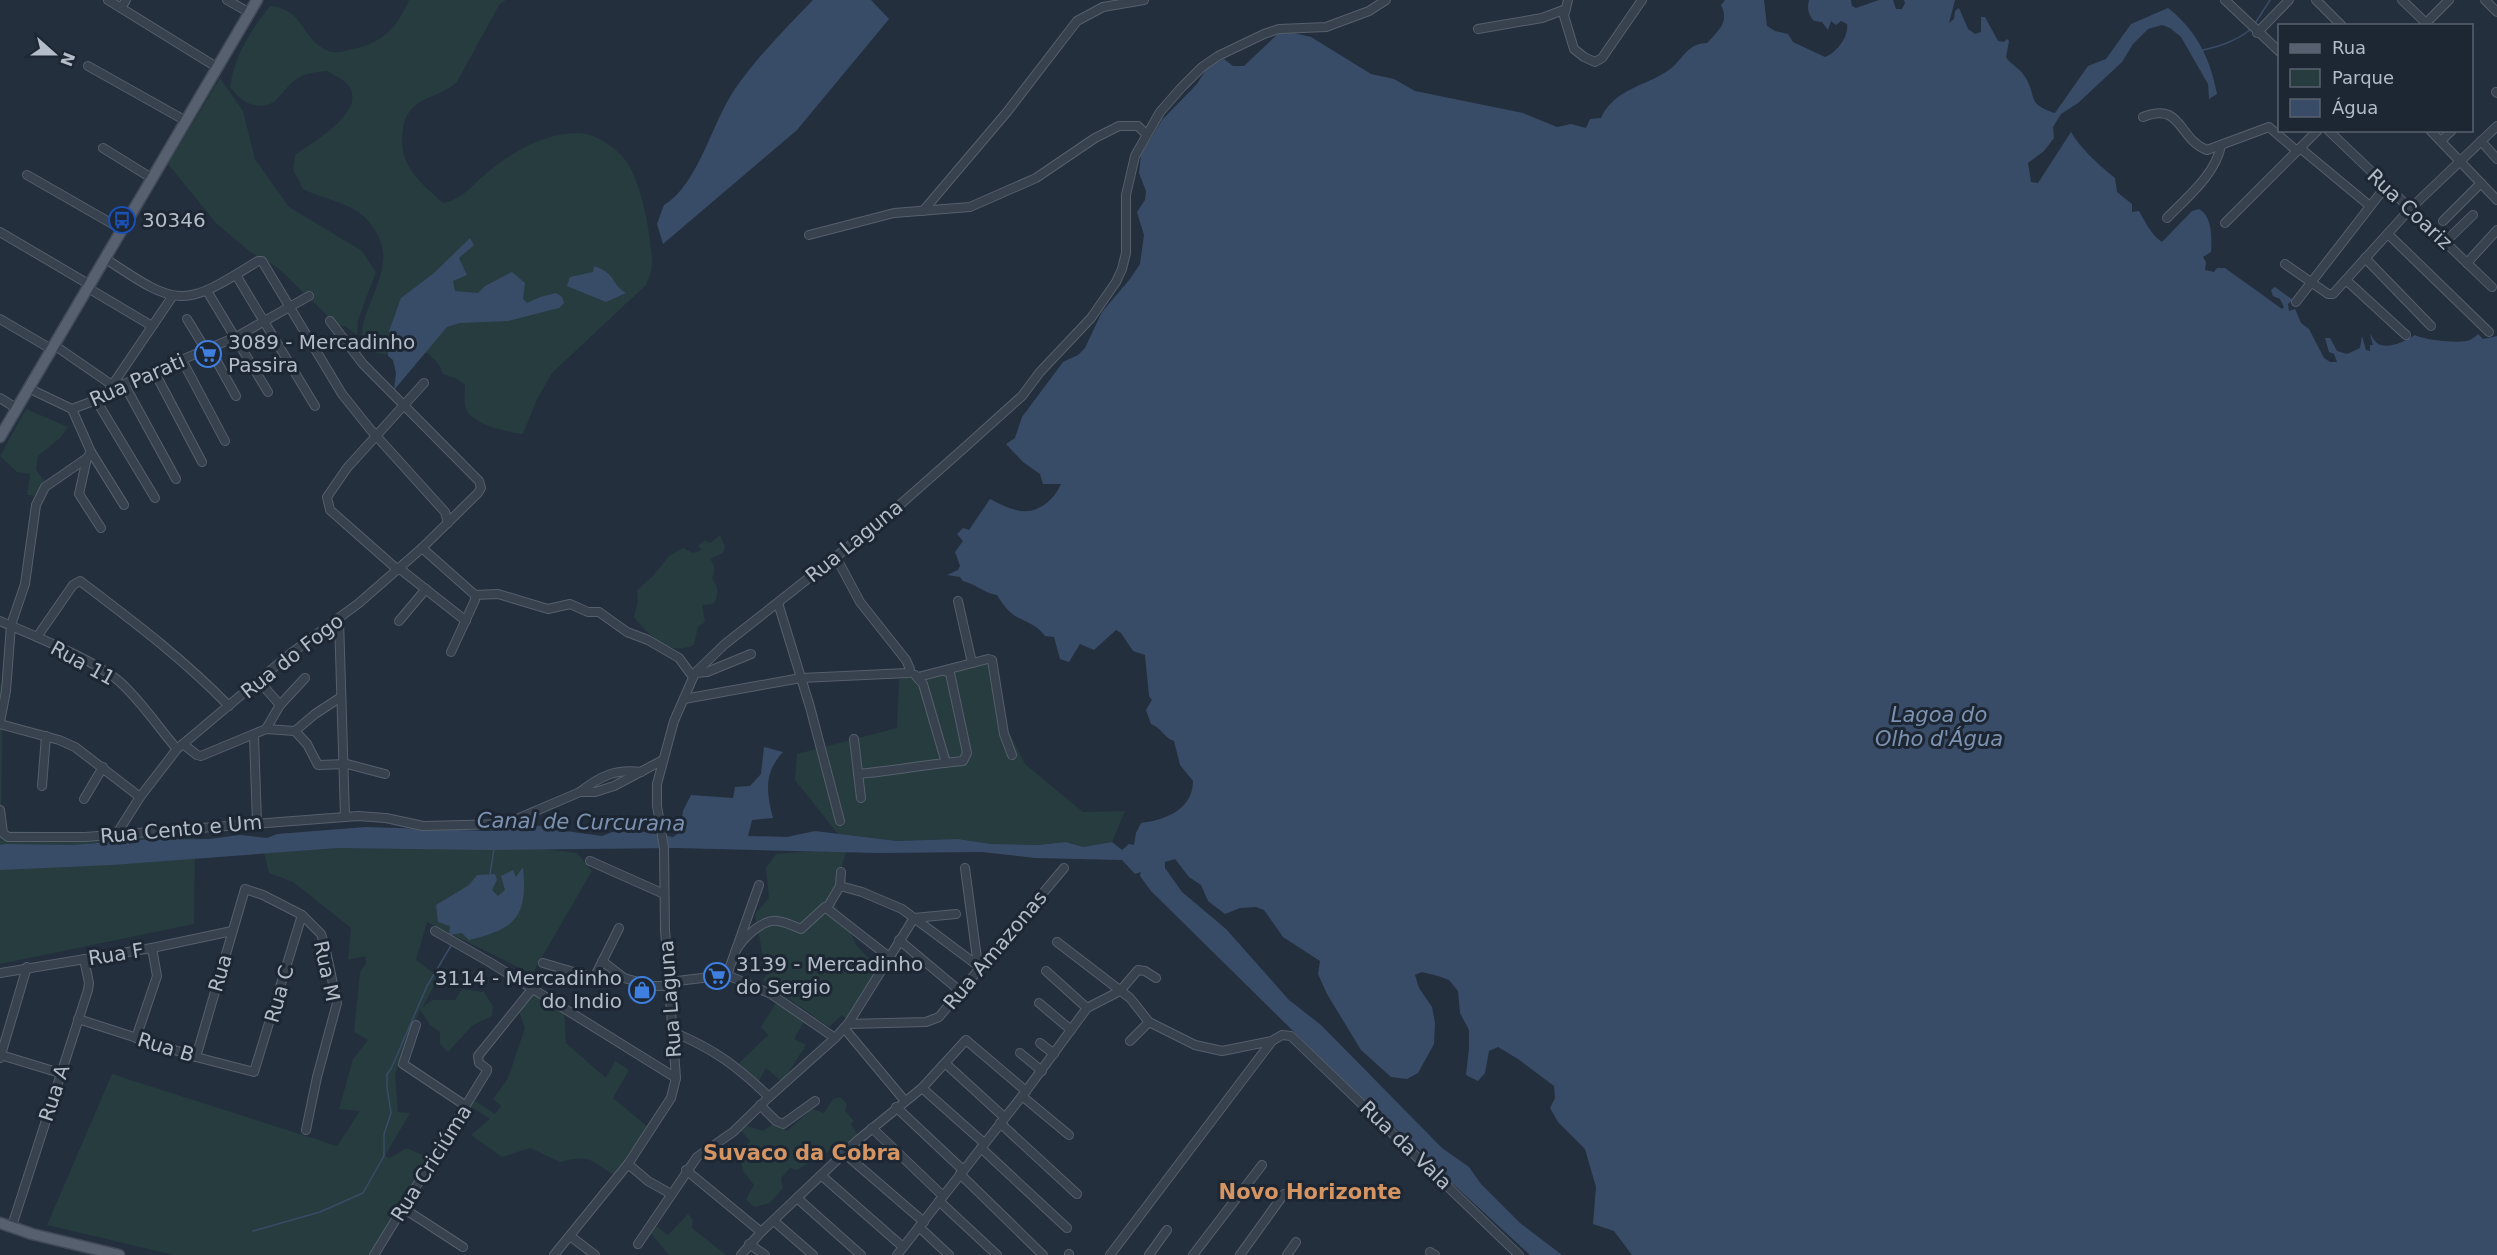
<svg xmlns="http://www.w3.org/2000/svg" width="2497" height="1255" font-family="'DejaVu Sans',sans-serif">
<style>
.green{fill:#263c3f}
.water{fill:#394c67}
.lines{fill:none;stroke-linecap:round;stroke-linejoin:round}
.stream{stroke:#394c67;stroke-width:1.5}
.minor-casing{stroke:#565f6c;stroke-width:10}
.major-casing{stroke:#414a57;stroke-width:13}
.minor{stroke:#38414e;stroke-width:8}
.major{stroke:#56606e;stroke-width:10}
.labels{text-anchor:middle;stroke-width:6;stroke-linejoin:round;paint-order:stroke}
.street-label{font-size:20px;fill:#b4bcc9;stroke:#1d2633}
.poi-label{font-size:20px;fill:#b4bcc9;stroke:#1d2633;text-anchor:start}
.water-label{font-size:21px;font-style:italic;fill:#7c92b1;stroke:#1d2633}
.neighbourhood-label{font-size:21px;font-weight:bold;fill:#d59563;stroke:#1d2633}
</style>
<rect width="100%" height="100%" fill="#242f3e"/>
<g class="green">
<path d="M409,0H506L499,5L457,82C446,93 429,95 416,105C409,110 404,119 403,129C397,164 419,181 443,203C460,200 469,189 481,178C507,155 543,132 579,133C595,133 617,148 626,161C642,184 651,235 652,263C652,271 649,278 646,285L552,373L537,399L523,434C507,432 467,424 465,405C464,399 465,392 465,385L457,379L443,374L439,365L428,353C413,356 398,356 383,354C373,352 361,346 362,334C363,306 393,270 380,240C364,202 334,204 303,189L293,170L295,155C312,142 375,108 344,81C339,77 332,74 327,71C316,72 304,73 295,80C287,86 282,95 275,101C258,113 240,101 230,87C235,54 250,32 270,6C304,9 301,38 326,50C334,54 341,52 349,50C381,44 396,30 409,0Z"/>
<polygon points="220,78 243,111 255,159 289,207 362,251 376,272 358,320 357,335 345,326 338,326 278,268 249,251 216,223 168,164"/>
<polygon points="26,409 68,427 60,438 38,456 36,470 45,482 37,496 27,495 30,474 17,472 0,456"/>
<path d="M720,535L725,546L723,553L710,559C715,565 716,571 712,578C718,587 720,595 713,604L702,605L705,622L698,627L694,645C669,657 649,635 634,617L638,602L637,590L653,576L669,556L683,548L693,553L702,550L698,546L705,540L710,543Z"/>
<polygon points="994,661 1004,722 1025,764 1083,812 1125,811 1112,842 1083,847 1066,842 1038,845 991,844 958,839 898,841 838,834 795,780 797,754 897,728 899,679"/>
<polygon points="0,684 3,685 1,831 195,835 194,924 0,964"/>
<polygon points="338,848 544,849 577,853 592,871 532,974 427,922 416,960 439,977 422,1008 432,1000 455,1000 462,989 484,992 493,1006 492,1016 473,1025 448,1052 440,1044 440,1032 430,1025 420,1010 395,1075 398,1112 410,1113 385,1156 390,1158 406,1148 433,1159 372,1255 174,1255 47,1225 112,1074 337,1146 360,1111 339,1109 353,1059 368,1040 354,1032 360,972 366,964 365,956 348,960 351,928 293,882 269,873 264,853"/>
<polygon points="800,852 846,852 832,898 857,946 879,969 847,1020 842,1015 829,1027 762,980 777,965 763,956 755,914 769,898 766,868 776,854"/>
<path d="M533,992L564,1011L566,1043L606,1078L615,1061L629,1070L613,1098L648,1127L614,1175C590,1160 590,1154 560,1162L530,1148L502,1157L471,1135L490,1119L470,1106L475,1101L495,1114L501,1106L493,1099L508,1078L525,1028L519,1011Z"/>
<polygon points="777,1001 805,1020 794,1039 806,1045 788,1073 781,1081 766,1068 759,1081 738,1064 768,1035 761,1027"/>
<polygon points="840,1097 847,1104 845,1111 854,1121 851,1124 857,1134 855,1141 842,1153 836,1147 797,1170 790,1168 781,1178 783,1188 770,1203 754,1207 746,1199 754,1185 743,1171 740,1153 750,1141 741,1131 747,1126 763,1131 774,1123 787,1131 812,1109 824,1113 833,1099"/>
<polygon points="688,1214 693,1220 692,1228 726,1255 669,1255 650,1232 656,1226 668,1235"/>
</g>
<g class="water">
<path d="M813,0H871L889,19L797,130L663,244L657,224L664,205C698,185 712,122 735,89C757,57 786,28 813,0Z"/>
<path d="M1725,0H1764L1767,26L1775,31L1788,34L1793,42L1825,57C1836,53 1849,37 1847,24L1841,21L1836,25L1831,21L1828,30L1822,22L1814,21C1808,15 1807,8 1809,0H1851L1852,6L1856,8L1879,0H1893L1896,9H1902L1905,3L1904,0H1955L1949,23L1954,19L1955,11L1959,8L1968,29L1975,34L1981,32V17H1985L1998,41L2004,42L2007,39L2009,41L2006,57C2010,64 2018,67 2023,74C2039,96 2024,103 2055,113L2088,66L2106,59L2131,24L2168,8C2197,31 2210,58 2217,94L2209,99L2208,84L2181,37L2170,28L2162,25L2148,29L2133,44L2122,62L2078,103L2061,114L2053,127L2054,138L2044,151L2028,163L2031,182L2038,183L2071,132C2079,147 2101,167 2115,178L2117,192L2132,204V212L2139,211C2145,221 2150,234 2162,242L2192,211L2199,209C2212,216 2212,237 2211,252L2203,257L2206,262L2205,270L2214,272L2217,268H2225L2282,309L2284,307L2280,299L2273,296L2271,290L2275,287L2293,300L2288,304L2289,311L2295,309L2301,323L2309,329L2324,358L2330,362H2337L2334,354L2329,352L2325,338H2330L2337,351L2347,354L2360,348L2362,336L2366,350L2370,351V345H2373L2370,334C2373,338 2376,344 2381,345C2391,348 2406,341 2415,335C2424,340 2460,344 2470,340C2472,339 2476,336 2478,334L2483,339L2497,336V1255H1632L1614,1231L1593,1224L1596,1187L1585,1149L1558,1122L1550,1108L1555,1098L1554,1086L1518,1059L1498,1047L1489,1051L1485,1073L1478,1081L1466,1075L1469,1048V1030L1460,1013L1458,991L1449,980L1438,976L1422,972L1415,975L1419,988L1432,1007L1435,1023L1434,1044L1418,1073L1407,1079L1391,1077L1361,1050L1327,994L1318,974L1320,961L1283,937L1264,910L1256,907L1240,908L1225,914L1208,901L1201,885L1189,877L1175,859L1165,862V868L1182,892L1226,929L1289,1000L1321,1025L1442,1148L1469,1167L1481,1184L1520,1223L1562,1255H1530L1453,1184H1447L1437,1166L1353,1090L1151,891L1140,876L1141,872L1135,874L1122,860L1035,858L982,852L877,853L677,848L488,850L338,848L112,865L0,870V845L6,844L72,845L137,840L209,839L240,835L267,838L277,834L366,827L489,831L547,825L552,814L559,810L551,829L602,836L615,831H638L673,837L680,832L683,811L691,795L733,798L735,787L750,786L761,774L764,747L783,752C764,773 766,791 773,818L752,820L748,836L787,837L815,831L897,841L958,839L991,844L1038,845L1066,842L1083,847L1112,842L1122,850L1129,844L1134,845L1136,833L1141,823C1166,820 1193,809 1193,781L1180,765L1174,741C1164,738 1162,728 1151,724L1146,710L1152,700L1149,696L1145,655L1133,651L1121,633L1116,630L1094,650L1080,644L1069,662L1060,659L1054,637L1045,636C1037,625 1028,623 1017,617C1009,613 1001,602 997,595C984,593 976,584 963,581L960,577L947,575L958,570L960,566L955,552L963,541L957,534L963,528L969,530L990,499C998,503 1007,508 1016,510C1035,516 1054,501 1061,484H1043L1040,474L1023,462L1006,444L1015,438L1022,417L1063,362L1078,355L1085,348L1102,312L1130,279L1140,264L1144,235L1137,212L1145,200L1146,191L1139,173L1141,155L1162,120L1197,84L1208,66L1224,59L1233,66H1244L1279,33L1286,31L1311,37L1371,74L1394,79L1415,91L1523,113L1557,127L1571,124L1586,128L1590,119L1601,118C1614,89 1646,86 1669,70C1683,60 1687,43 1707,43C1718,31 1730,22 1721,5Z"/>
<polygon points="470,238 474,245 459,258 467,275 453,281 455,291 478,293 485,286 512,272 525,283 523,299 527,303 540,297 556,293 562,297 564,303 559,308 508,321 460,323 447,327 394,390 396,373 393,360 388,356 389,331 401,298 434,273"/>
<path d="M594,266C617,274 610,283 626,293L606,302L567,286L570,277L593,272Z"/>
<path d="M523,867C528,916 516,929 469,940L462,933L449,935L450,926L438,922L436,905L469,885L477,875L495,874L497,880L492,890L498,896L505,890L501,876L513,870L516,877Z"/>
</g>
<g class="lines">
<g class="stream">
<polyline points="2254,25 2270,0"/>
<path d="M2203,50C2221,46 2236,41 2251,29"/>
<polyline points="490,874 494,849"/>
<polyline points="253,1231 320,1212 363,1193 384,1156 384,1134 391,1113 387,1087 387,1074 391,1069 427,986 452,944"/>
</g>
<defs>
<g id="minor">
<polyline points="108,0 218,68"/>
<polyline points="227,0 250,13"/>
<polyline points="1568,0 1564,16 1574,49 1584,57 1595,62 1602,58 1642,0"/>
<polyline points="2225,0 2280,52"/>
<polyline points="2316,0 2342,26"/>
<polyline points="2402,0 2426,23"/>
<polyline points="2485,0 2497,12"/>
<polyline points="121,8 126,0"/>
<polyline points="2423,26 2449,0"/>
<polyline points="1478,29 1542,18 1566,9"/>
<polyline points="2257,33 2289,0"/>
<polyline points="88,66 186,121"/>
<polyline points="2496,92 2497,93"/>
<path d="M2143,117C2182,101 2178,139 2207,150L2269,127L2297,151"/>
<polyline points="2328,130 2492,287"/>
<polyline points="2430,130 2497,200"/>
<polyline points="2441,141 2452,130"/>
<polyline points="2481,141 2497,159"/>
<polyline points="103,148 153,179"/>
<polyline points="2300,148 2370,206"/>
<polyline points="27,175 123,230"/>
<polyline points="923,211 1007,112 1077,21 1103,7 1144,0"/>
<path d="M2167,218C2187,197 2215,175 2221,146"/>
<polyline points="2443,221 2481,183"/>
<polyline points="2225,223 2318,130"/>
<polyline points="0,232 90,285"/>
<polyline points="2388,234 2489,332"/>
<polyline points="809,235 894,213 970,207 1036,178 1095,138 1119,126 1138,126 1146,134"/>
<polyline points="2445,242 2473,215"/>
<polyline points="2365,258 2431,326"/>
<path d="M106,259C179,308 183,308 258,261H262L342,394L370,429L445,512L448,523"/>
<polyline points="2467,263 2497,230"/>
<polyline points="2285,264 2328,294 2333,294 2410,209 2497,126"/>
<polyline points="236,275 315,406"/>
<polyline points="2346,280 2406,335"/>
<polyline points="88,288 152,326"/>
<polyline points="207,291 268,392"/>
<polyline points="2296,302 2386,186"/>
<polyline points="0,319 51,349"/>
<polyline points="187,319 206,350"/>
<polyline points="54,345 112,385"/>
<polyline points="210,349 236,396"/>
<polyline points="182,360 225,441"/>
<polyline points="154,371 202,462"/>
<polyline points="124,384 176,479"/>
<polyline points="28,388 72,409 96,400 124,384 236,337 309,296"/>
<polyline points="107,393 172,297"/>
<polyline points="0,398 16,408"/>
<polyline points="96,400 155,498"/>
<polyline points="91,452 124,505"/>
<polyline points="87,458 79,494 101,528"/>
<polyline points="422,548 475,595"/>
<polyline points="836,557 860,602 906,660 910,669 908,673"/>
<polyline points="400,569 466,621"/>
<polyline points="398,570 330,510 327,497 347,468 424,383"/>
<polyline points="475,595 498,594 548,609 570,604 588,612 599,612 627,632 648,640 679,658 693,677"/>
<polyline points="958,601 972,663"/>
<polyline points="778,603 810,707 840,821"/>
<polyline points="339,619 345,817"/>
<path d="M0,621C34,636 93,659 120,682C142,702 158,727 177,749"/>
<polyline points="399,621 426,589"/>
<path d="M37,637L73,585L80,581C134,622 181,657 229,706"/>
<polyline points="451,652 475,600 475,595"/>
<polyline points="695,673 707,672 751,654"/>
<polyline points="915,675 923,684 946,763"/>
<polyline points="918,677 988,659 992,660 1004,734 1012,755"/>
<polyline points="259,681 280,705 266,729"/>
<polyline points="684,699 801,678 908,673"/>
<polyline points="280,705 305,678"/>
<polyline points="0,722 6,691 11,625 25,584 36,505 45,487 87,458 91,452 72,409"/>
<polyline points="0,724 59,740 75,747 140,797"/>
<polyline points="295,731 307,744 318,765 347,764 385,774"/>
<polyline points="254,736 257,823"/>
<polyline points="854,739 861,798"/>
<polyline points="183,744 197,755 201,756 266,729 295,731 315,714 341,697"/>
<path d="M858,774C893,771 928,764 963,761L967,753L950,673L945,671"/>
<polyline points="42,786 46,736"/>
<path d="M580,792C600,776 615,769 641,772"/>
<polyline points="84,799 103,767"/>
<polyline points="0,810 3,833 8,837 85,837 358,816 386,818 423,826 505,824 580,792 595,792 614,786 663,760"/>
<polyline points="116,835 140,797 177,749 290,654 359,603 422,548 478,493 481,488 479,481 363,364 330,321"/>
<polyline points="590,861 664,894"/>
<polyline points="965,868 978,966"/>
<polyline points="840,886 862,892 902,909 981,968"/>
<polyline points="827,908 840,886 841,872"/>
<polyline points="435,931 491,963 676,1078"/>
<polyline points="899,940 960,991"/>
<polyline points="1057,942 1130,998 1149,1022 1195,1045 1222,1051 1272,1041"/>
<path d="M735,952C742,939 762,919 777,921C786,922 793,926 801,929L825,907L889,957"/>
<polyline points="602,961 624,978"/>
<polyline points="543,963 594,978 624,978 653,986 669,986"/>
<polyline points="1046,971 1087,1008"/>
<polyline points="0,973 152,948 232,931"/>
<polyline points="727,975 759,885"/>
<polyline points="594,978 619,928"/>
<polyline points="669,982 727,975 771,994 835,1038"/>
<polyline points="1039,1003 1071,1030"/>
<polyline points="78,1019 196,1057 254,1072 302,915"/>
<polyline points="848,1024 926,1022 939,1017 1064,868"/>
<polyline points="416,1025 403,1064 466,1106"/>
<polyline points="844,1028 905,1101"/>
<path d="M673,1032C714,1049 737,1066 769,1097"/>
<polyline points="136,1038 157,976 152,948"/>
<polyline points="1130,1041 1149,1022"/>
<polyline points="1040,1043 1054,1054"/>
<polyline points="1020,1053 1042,1071"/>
<polyline points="1,1055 60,1073"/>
<polyline points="196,1057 245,889 263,895 302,915 321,934 325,946 337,1003 317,1077 306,1130"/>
<polyline points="0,1058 27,967"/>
<polyline points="946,1064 1004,1117"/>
<polyline points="922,1088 984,1143"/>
<polyline points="1022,1096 1069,1135"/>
<polyline points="760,1105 776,1121 783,1124 815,1101"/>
<polyline points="896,1107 963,1170"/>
<polyline points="1000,1123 1077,1194"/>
<polyline points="872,1128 943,1196"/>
<polyline points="981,1148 1067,1228"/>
<polyline points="845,1154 924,1222"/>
<polyline points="628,1164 648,1181 671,1194"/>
<polyline points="686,1170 761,1232"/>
<polyline points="960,1174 1043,1255"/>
<polyline points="822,1176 903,1247"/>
<polyline points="797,1198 861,1255"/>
<polyline points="939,1201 997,1255"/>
<polyline points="403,1208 463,1247"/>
<polyline points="774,1221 813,1255"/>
<polyline points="12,1226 88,990 89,983 84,959"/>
<polyline points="919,1227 949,1255"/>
<polyline points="570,1236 595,1255"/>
<polyline points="638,1244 697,1157 733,1132 769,1097 835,1038 848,1024 914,918 956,914"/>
<polyline points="749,1244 765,1255"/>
<polyline points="1430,1252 1435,1255"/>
<polyline points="374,1255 487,1071 487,1069 479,1063 478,1056 533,988"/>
<polyline points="554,1255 628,1164 671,1098 676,1078 665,930 664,848 657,806 657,784 674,721 695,673 725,644 885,518 963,449 1022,396 1040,372 1091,318 1116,282 1122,269 1126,253 1126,195 1135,156 1160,112 1181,88 1202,67 1218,56 1264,34 1279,29 1326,27 1369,11 1386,0"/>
<polyline points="741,1255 761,1232 858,1140 922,1088 966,1040 1026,1091"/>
<polyline points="897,1255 1026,1091 1087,1008 1120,991 1138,970 1145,971 1156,978"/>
<polyline points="1069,1255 1069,1254"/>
<polyline points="1110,1255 1272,1041 1282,1035 1291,1036 1519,1255"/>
<polyline points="1149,1255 1167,1230"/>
<polyline points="1193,1255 1262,1165"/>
<polyline points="1240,1255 1284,1194"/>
<polyline points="1287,1255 1296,1242"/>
</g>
<g id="major">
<polyline points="0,437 257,0"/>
<polyline points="0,1223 32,1234 119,1255"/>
</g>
</defs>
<use href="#minor" class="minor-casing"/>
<use href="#major" class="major-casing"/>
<use href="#minor" class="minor"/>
<use href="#major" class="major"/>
</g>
<defs>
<symbol id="bus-ring" viewBox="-11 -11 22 22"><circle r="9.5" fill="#1d2633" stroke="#1a4fb4" stroke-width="1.5"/><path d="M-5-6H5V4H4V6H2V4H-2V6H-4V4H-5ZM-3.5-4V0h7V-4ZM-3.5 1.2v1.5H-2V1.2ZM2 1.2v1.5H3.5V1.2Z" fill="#1a4fb4"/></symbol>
<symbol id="supermarket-ring" viewBox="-11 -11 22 22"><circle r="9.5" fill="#1d2633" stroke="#3f7fe0" stroke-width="1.5"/><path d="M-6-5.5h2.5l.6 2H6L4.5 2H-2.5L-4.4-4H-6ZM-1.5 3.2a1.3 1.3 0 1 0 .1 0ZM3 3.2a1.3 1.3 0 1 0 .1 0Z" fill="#3f7fe0"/></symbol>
<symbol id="shop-ring" viewBox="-11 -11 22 22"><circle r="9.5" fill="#1d2633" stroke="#3f7fe0" stroke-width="1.5"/><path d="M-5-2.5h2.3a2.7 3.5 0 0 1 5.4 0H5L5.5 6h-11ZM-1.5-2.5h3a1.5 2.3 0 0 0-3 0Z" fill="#3f7fe0"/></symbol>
</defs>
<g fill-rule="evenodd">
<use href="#bus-ring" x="107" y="205" width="30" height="30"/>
<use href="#supermarket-ring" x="193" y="339" width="30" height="30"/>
<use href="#supermarket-ring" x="702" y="961" width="30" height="30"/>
<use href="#shop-ring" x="627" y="975" width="30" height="30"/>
</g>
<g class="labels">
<g class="street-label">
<text transform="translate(2410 209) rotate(43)" y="7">Rua Coariz</text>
<text transform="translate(137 380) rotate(-24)" y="7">Rua Parati</text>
<text transform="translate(854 541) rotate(-39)" y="7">Rua Laguna</text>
<text transform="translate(292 656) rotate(-38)" y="7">Rua do Fogo</text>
<text transform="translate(83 663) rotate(29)" y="7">Rua 11</text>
<text transform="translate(181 829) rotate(-5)" y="7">Rua Cento e Um</text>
<text transform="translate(995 950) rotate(-50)" y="7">Rua Amazonas</text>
<text transform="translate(116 954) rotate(-9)" y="7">Rua F</text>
<text transform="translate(327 971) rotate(78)" y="7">Rua M</text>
<text transform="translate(220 973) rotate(-74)" y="7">Rua</text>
<text transform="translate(279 994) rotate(-74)" y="7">Rua C</text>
<text transform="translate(670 999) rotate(-94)" y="7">Rua Laguna</text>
<text transform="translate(166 1047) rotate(17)" y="7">Rua B</text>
<text transform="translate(54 1093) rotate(-72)" y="7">Rua A</text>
<text transform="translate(1406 1145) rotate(44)" y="7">Rua da Vala</text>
<text transform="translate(431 1163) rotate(-58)" y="7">Rua Criciúma</text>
</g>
<g class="poi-label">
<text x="142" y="227">30346</text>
<text x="228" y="349">3089 - Mercadinho<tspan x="228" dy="23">Passira</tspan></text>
<text x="736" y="971">3139 - Mercadinho<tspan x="736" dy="23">do Sergio</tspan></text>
<text x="622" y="985" text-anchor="end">3114 - Mercadinho<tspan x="622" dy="23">do Indio</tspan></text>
</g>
<g class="water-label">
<text x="1939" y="722">Lagoa do<tspan x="1939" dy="24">Olho d'Água</tspan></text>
<text transform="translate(581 822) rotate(1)" y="7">Canal de Curcurana</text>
</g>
<g class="neighbourhood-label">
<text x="802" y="1160">Suvaco da Cobra</text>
<text x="1310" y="1199">Novo Horizonte</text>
</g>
</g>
<rect x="2278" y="24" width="195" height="108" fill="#1d2633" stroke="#59626f" stroke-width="1.5"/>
<rect x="2290" y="44" width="30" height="9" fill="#56606e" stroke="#59626f" stroke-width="1.5"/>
<text x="2332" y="54" font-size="18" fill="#b4bcc9">Rua</text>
<rect x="2290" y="69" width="30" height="18" fill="#263c3f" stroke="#59626f" stroke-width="1.5"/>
<text x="2332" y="84" font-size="18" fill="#b4bcc9">Parque</text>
<rect x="2290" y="99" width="30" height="18" fill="#394c67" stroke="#59626f" stroke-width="1.5"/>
<text x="2332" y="114" font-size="18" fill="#b4bcc9">Água</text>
<g transform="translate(54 54) rotate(111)" stroke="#1d2633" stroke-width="4.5" paint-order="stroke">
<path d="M0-4.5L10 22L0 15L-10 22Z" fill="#b4bcc9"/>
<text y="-9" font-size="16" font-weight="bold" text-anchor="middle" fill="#b4bcc9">N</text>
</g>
</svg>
